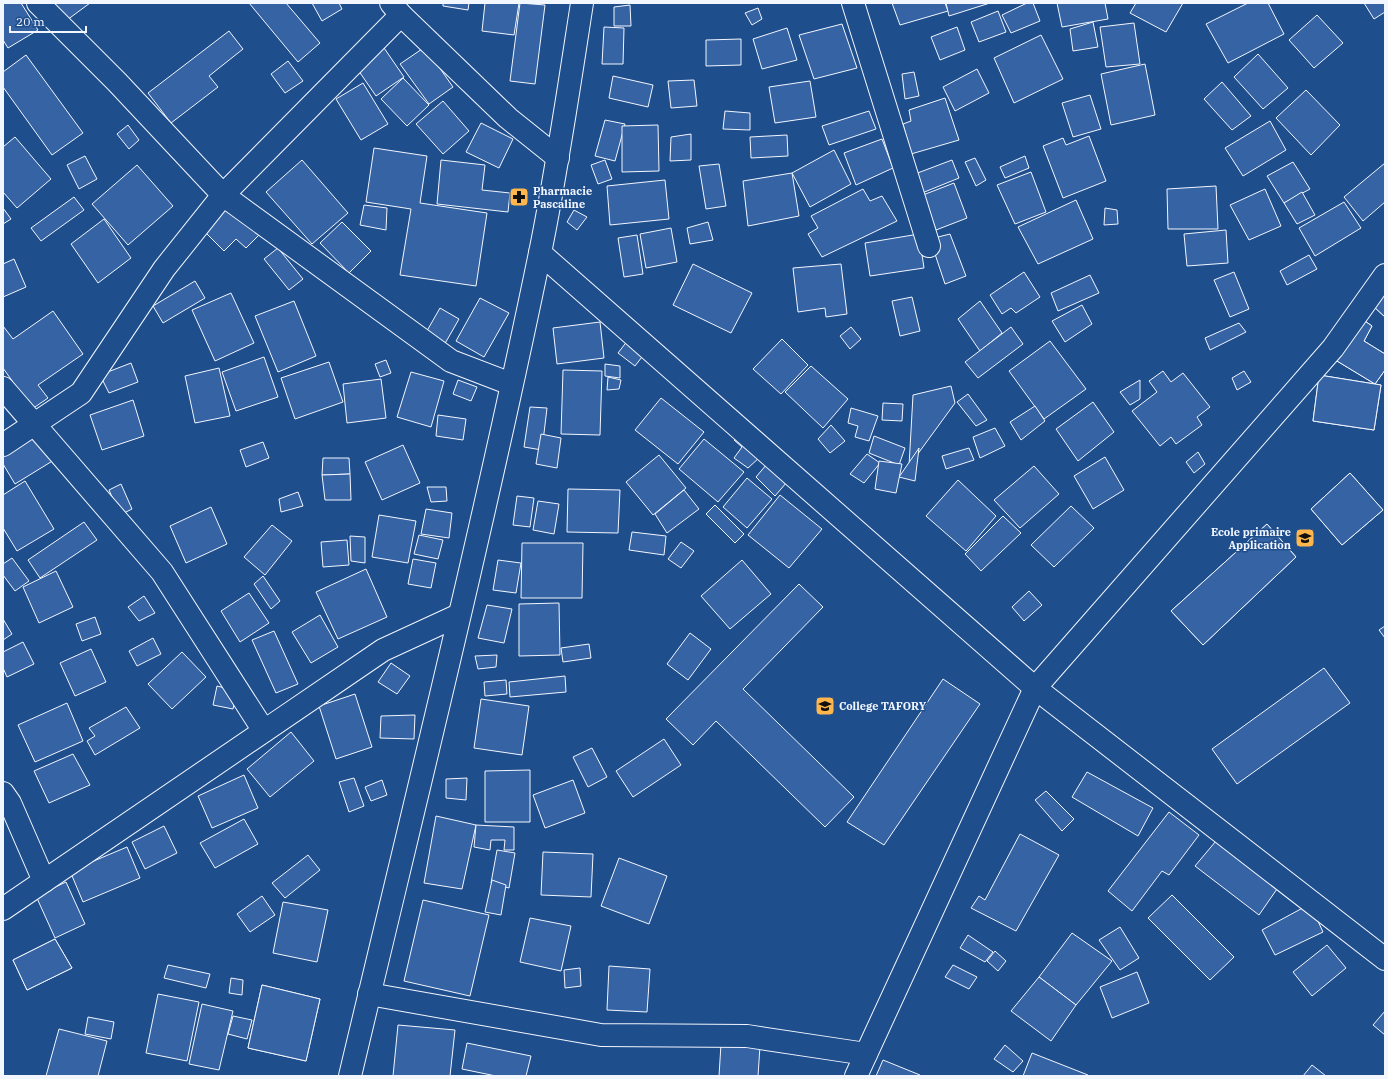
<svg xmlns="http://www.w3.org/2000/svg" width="1388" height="1079" font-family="'IBM Plex Serif',serif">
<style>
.building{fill:#3563a3;stroke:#f2f6ff}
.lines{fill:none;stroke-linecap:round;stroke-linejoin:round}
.minor-casing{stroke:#f2f6ff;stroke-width:24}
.major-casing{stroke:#f2f6ff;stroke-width:24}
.minor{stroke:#1f4e8c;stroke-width:22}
.major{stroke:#1f4e8c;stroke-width:22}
.labels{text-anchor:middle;stroke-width:3;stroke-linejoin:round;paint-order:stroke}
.poi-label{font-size:11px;font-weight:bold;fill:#f2f6ff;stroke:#1f4e8c;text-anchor:start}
</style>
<rect width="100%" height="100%" fill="#1f4e8c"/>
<g class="building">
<polygon points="5,3 21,3 38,30 8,48 3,40 3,4"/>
<polygon points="48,3 90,3 63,23"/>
<polygon points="249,3 286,3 320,43 298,62"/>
<polygon points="312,3 339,3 342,9 322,21"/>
<polygon points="443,3 469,3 468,10 443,6"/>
<polygon points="485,3 519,3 514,35 482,31"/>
<polygon points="520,3 545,5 535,84 510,81"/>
<polygon points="892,3 945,3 948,11 900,25"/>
<polygon points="946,3 990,3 949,16"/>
<polygon points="1027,3 1033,3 1040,21 1011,33 1002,15"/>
<polygon points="1057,3 1105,3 1108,19 1062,27"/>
<polygon points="1136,3 1183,3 1166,32 1130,13"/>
<polygon points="1248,3 1268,3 1284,34 1228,63 1206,24"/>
<polygon points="1364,3 1385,3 1385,12 1374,19"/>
<polygon points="630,5 631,26 614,26 614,7"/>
<polygon points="758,8 762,19 752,25 745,13"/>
<polygon points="998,11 1006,32 979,42 971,22"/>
<polygon points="1317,15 1343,43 1314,68 1289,40"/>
<polygon points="1093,22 1098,47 1073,51 1070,29"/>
<polygon points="1134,23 1140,64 1106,67 1100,27"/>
<polygon points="842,24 857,68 814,79 799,35"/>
<polygon points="604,27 624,28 623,64 602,64"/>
<polygon points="957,27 965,50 940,60 931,37"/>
<polygon points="787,28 797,60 762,69 753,39"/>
<polygon points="229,31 243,49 209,76 218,87 171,123 148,93"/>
<polygon points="1041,35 1063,79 1014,103 994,58"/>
<polygon points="741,39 741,65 706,66 706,40"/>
<polygon points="382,45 404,77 376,96 354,64"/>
<polygon points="425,47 453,87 429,104 400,64"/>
<polygon points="1258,54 1288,88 1263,109 1234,77"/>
<polygon points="26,55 83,133 52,155 3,87 3,72"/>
<polygon points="288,61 303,81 285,93 271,74"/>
<polygon points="1145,64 1155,115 1111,125 1101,74"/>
<polygon points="977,69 989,93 955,111 943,87"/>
<polygon points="914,72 919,96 905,99 902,74"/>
<polygon points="613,76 653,85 648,107 609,98"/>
<polygon points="403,78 429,105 407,126 381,99"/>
<polygon points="694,80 697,106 671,108 668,81"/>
<polygon points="810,81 816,117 775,123 769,87"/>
<polygon points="1222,82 1251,116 1232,130 1204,99"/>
<polygon points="363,83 388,124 361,140 336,99"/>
<polygon points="1306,90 1340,125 1311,155 1276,118"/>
<polygon points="1090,95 1101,129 1073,137 1062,103"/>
<polygon points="945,98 959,140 911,154 903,124 911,121 909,110"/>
<polygon points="443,101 469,131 443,154 416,124"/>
<polygon points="725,111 750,113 750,130 723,129"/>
<polygon points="869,111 876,129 829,145 822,126"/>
<polygon points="605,120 625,124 615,161 595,156"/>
<polygon points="1270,121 1286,150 1243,176 1225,148"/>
<polygon points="481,123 513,139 499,168 466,152"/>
<polygon points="128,125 139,140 129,149 117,134"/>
<polygon points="658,125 659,171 622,172 622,126"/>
<polygon points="691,134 691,160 670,161 671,137"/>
<polygon points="787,135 788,156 751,158 750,137"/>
<polygon points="1089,136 1106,181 1063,198 1043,146 1063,138 1066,145"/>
<polygon points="15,137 51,179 17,208 3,192 3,147"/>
<polygon points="882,139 893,168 856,185 844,153"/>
<polygon points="374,148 427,156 420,203 487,213 476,286 400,275 411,209 366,202"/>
<polygon points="834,150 851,184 810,207 792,173"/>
<polygon points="85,156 97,179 79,189 67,165"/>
<polygon points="1025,156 1029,168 1005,178 1000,167"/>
<polygon points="975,158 986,180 976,186 965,162"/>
<polygon points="302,160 348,213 312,244 266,192"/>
<polygon points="441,160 485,165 482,190 510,193 508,212 437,204"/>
<polygon points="605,160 612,179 598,184 591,165"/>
<polygon points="952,160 959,178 922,193 915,174"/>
<polygon points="1293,162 1310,189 1284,203 1267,176"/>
<polygon points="1385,163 1385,202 1363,221 1344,197"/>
<polygon points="719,164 726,206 706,209 699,166"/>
<polygon points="137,165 173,206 128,245 92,204"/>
<polygon points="1031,172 1046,212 1015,224 997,185"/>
<polygon points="792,173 799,216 748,226 743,181"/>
<polygon points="665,180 669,219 610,225 607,186"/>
<polygon points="954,183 967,218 936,230 923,195"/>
<polygon points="1216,186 1218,229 1168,229 1167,189"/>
<polygon points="863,189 870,201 882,196 897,221 822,257 808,234 818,228 811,216"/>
<polygon points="1265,189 1281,226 1249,240 1230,205"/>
<polygon points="1302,192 1315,215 1297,224 1284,203"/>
<polygon points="74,197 84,210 41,241 31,228"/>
<polygon points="1076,200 1093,239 1038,264 1018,227"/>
<polygon points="1344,202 1361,228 1315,256 1299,228"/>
<polygon points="228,203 260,234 246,248 236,239 224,251 202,229"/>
<polygon points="364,205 387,208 386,230 360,225"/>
<polygon points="3,208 11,219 3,224"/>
<polygon points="1105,208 1117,210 1118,224 1104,225"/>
<polygon points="574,210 587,217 577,230 567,222"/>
<polygon points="104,219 131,258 98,283 71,244"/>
<polygon points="342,222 371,251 349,273 320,243"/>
<polygon points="708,222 713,240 690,244 687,228"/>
<polygon points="671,228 677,262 646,268 640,234"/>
<polygon points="1226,230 1228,263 1187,266 1184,234"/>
<polygon points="919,234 924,268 870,276 865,243"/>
<polygon points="950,234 966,276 945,284 930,239"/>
<polygon points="637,235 643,274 624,277 618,238"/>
<polygon points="278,248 303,279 289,290 264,259"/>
<polygon points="1309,255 1317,269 1287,285 1280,271"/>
<polygon points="14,259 26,287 3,297 3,264"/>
<polygon points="693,264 752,293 731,333 673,305"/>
<polygon points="841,264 847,314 826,317 825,308 798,312 793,268"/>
<polygon points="1024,272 1040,297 1016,313 1011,308 1002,314 990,295"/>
<polygon points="1234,272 1249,309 1230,317 1214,280"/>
<polygon points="1090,275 1099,293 1058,311 1051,293"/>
<polygon points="195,281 205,298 163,323 153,306"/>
<polygon points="1385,291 1385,317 1372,305"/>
<polygon points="1385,291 1385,317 1372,305"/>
<polygon points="231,293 254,343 215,361 192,310"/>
<polygon points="912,297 920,331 900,336 892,301"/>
<polygon points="480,298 509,313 484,357 456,341"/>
<polygon points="294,301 316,356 278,372 255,316"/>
<polygon points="980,301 1002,333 980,351 958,319"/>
<polygon points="1082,305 1092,324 1065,342 1052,321"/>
<polygon points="440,308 459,319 443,347 424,336"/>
<polygon points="53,311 83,354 38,385 48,398 32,409 3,368 3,326 13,339"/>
<polygon points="1359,317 1372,326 1364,341 1385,354 1385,370 1375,384 1332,358"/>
<polygon points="1359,317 1372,326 1364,341 1385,354 1385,370 1375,384 1332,358"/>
<polygon points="600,322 604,358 557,364 553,328"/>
<polygon points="1239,323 1246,332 1210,350 1205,338"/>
<polygon points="851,327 861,339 850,349 840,336"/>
<polygon points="1011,327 1023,344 978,378 965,362"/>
<polygon points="782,339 808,365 781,394 753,369"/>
<polygon points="628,340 645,353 635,366 618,353"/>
<polygon points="1050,341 1086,389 1044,419 1009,371"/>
<polygon points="264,357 278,397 236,411 222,372"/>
<polygon points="386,360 391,373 380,377 375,364"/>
<polygon points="329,362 343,402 295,419 281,378"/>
<polygon points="131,363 138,382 109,393 100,375"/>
<polygon points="605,364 620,366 620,378 605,376"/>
<polygon points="811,366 848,399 823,428 785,392"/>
<polygon points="219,368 230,416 195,423 185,376"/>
<polygon points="563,370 602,371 600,435 561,434"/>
<polygon points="1163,371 1171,382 1183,373 1210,407 1197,417 1202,425 1176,444 1171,437 1160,446 1132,411 1157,392 1149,381"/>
<polygon points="1244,371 1251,382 1237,390 1232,378"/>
<polygon points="411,372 444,381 431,427 397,417"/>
<polygon points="1319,375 1381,385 1374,430 1313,421"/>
<polygon points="1319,375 1381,385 1374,430 1313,421"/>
<polygon points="608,377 621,380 619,389 607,390"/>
<polygon points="381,379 386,418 347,423 343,384"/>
<polygon points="458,380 477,387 471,401 453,394"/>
<polygon points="1140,380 1140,399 1130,405 1120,392"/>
<polygon points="951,386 955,403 909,466 913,395"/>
<polygon points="968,394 987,420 976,426 957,402"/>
<polygon points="661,398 704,432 678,464 635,430"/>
<polygon points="133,400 144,436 102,450 90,415"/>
<polygon points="1093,402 1114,432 1078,461 1056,429"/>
<polygon points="883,403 903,404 902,421 882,420"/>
<polygon points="1035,406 1045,421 1021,440 1010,422"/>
<polygon points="530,407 547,408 542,450 524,447"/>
<polygon points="851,408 878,416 869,441 855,437 858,426 848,423"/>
<polygon points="438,415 466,419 463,440 436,436"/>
<polygon points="831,425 845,441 830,453 818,439"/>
<polygon points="995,428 1005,446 980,458 973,437"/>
<polygon points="38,434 54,460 15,484 3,464 3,455"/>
<polygon points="541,434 561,438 557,468 536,464"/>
<polygon points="874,436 905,448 899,465 869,453"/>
<polygon points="738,437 760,457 748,468 734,458 742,447 734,440"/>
<polygon points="704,439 744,472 718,502 679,469"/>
<polygon points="263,442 269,458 246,467 240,450"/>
<polygon points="403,445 420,483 382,500 365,462"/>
<polygon points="919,448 915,481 899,477"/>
<polygon points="969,448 974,460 946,469 942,456"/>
<polygon points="1198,452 1205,464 1194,473 1186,462"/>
<polygon points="867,454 880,463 864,483 850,474"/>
<polygon points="659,455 686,488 653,515 626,482"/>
<polygon points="1105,457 1124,490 1093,509 1074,476"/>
<polygon points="323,458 349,458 350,474 322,475"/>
<polygon points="879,461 902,464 896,493 875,489"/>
<polygon points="767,464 787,482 775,496 756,477"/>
<polygon points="1034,466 1059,494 1020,528 994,500"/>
<polygon points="1350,473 1383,510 1342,545 1311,509"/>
<polygon points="1350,473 1383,510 1342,545 1311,509"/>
<polygon points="350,474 351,500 325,500 322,475"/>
<polygon points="747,478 772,499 747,528 723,507"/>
<polygon points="958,480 996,516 966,551 926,516"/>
<polygon points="25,481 54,529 17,551 3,528 3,495"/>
<polygon points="121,484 132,509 120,515 109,490"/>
<polygon points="427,487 446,487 447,501 431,502"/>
<polygon points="568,489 620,490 618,533 567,532"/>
<polygon points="684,490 699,509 667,533 655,514"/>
<polygon points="298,492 303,506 281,512 279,499"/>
<polygon points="780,495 822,529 789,568 748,535"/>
<polygon points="517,496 534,498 530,527 513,525"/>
<polygon points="538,501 559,504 554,534 533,530"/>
<polygon points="715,505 744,534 735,543 706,514"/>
<polygon points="1071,506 1094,528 1054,567 1031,545"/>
<polygon points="211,507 227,544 186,563 170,526"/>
<polygon points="426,509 452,513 449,538 421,534"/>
<polygon points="379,515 416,521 408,563 372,557"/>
<polygon points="1003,516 1021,533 981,571 965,554"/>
<polygon points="84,522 97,540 40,578 28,560"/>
<polygon points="1267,524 1296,557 1203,645 1171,611"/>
<polygon points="1267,524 1296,557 1203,645 1171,611"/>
<polygon points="272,525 292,541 265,575 244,557"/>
<polygon points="632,532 666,536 664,555 629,550"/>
<polygon points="419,535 443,540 438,559 414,554"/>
<polygon points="350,536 365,537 365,563 351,561"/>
<polygon points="347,540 349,565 323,567 321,542"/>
<polygon points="681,542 694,551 681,568 668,559"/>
<polygon points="522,543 583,543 582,598 521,598"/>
<polygon points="12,558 29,581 15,591 3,575 3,564"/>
<polygon points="413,559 436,563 431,588 408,584"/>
<polygon points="498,560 521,563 516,593 493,590"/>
<polygon points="742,560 771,594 730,629 701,596"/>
<polygon points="366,569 387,617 338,639 316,592"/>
<polygon points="56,571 73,607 39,623 23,587"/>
<polygon points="263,576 280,601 271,609 254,584"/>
<polygon points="799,584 823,607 743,689 854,797 825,827 716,721 693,745 666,719"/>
<polygon points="1029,591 1042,605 1024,621 1012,607"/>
<polygon points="249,593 269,623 240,642 221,611"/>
<polygon points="144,596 155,613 139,621 128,607"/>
<polygon points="559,603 560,655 519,656 519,604"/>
<polygon points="487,605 512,609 504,643 478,638"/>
<polygon points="320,615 338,647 311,663 292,632"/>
<polygon points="95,617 101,634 82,641 76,624"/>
<polygon points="3,619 12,634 3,640"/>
<polygon points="1385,626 1385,638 1379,630"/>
<polygon points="274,631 298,684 276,693 252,640"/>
<polygon points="690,633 711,649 688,680 667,664"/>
<polygon points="153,638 161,654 137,666 129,651"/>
<polygon points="23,642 34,664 7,677 3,668 3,652"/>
<polygon points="589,644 591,658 563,662 561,648"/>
<polygon points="91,649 106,682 75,696 60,663"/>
<polygon points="182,652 206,677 172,709 148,684"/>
<polygon points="497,655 496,667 478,669 475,656"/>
<polygon points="391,663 410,676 397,694 378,682"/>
<polygon points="1324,668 1350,703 1237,784 1212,749"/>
<polygon points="565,676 566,692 510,697 509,682"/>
<polygon points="943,679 980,704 884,845 847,822"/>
<polygon points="506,680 507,694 485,696 484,682"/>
<polygon points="217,686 237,691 233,709 213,705"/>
<polygon points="355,694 372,747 336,759 319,706"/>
<polygon points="481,699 529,706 522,755 474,748"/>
<polygon points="67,703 83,741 35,762 18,725"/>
<polygon points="126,707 140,728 95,755 87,741 95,736 89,728"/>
<polygon points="415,715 414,739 380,738 381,716"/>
<polygon points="291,732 314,761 270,797 247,769"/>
<polygon points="664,739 681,765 633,797 616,771"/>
<polygon points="592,748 607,777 588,787 573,757"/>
<polygon points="73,754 90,785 49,803 34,771"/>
<polygon points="530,770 530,822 485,822 485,771"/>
<polygon points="1087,772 1153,808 1138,836 1072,797"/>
<polygon points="244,775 258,808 212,828 198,796"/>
<polygon points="354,778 364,806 349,812 339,782"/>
<polygon points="467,778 466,800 446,798 446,779"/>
<polygon points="382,780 387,795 371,801 365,787"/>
<polygon points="573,780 585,813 545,828 533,795"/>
<polygon points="1046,791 1074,819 1062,831 1035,800"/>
<polygon points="1169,812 1199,835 1169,875 1162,871 1132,911 1108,891"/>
<polygon points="436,816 476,825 462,889 424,883"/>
<polygon points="244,819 258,844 215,868 200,843"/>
<polygon points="476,825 514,827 514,850 504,850 505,840 491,840 490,850 474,847"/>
<polygon points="164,826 177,853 145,869 132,842"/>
<polygon points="1020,834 1059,855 1016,931 971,908 979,896 985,900"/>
<polygon points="1216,841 1277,889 1259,915 1195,866"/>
<polygon points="127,847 140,878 83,902 70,871"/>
<polygon points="497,850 515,853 509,888 491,883"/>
<polygon points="543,852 593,854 591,897 541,895"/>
<polygon points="308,855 320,870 285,898 272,883"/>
<polygon points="619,858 667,876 649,924 601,906"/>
<polygon points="492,880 506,885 501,915 485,912"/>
<polygon points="66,882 85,924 55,938 36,896"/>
<polygon points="1172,895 1234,957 1210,980 1148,918"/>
<polygon points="262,896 275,915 250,932 237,914"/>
<polygon points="423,900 489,915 470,996 404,981"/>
<polygon points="283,902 328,910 317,962 273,953"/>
<polygon points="1310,904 1323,932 1275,955 1262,930"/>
<polygon points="530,918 571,926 561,971 520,962"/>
<polygon points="1120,927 1139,958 1120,970 1099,940"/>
<polygon points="1072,933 1112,961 1076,1005 1039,977"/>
<polygon points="968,935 993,952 985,962 960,948"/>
<polygon points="55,939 72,968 27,990 13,960"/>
<polygon points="55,939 72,968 27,990 13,960"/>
<polygon points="1327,945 1346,968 1312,996 1293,972"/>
<polygon points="995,951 1006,961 998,971 987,961"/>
<polygon points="168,965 210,974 206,988 164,978"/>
<polygon points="953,965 977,977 969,989 945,977"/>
<polygon points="609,966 650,969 647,1012 607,1010"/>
<polygon points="580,968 581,986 565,988 564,970"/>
<polygon points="1137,972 1149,1003 1112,1018 1100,987"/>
<polygon points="1039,977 1076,1005 1051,1041 1011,1011"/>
<polygon points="231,978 243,980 242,995 229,993"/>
<polygon points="262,985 320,999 306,1061 248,1048"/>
<polygon points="262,985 320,999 306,1061 248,1048"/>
<polygon points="158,994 199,1002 187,1061 146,1053"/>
<polygon points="202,1004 233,1011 219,1070 189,1064"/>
<polygon points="1385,1011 1385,1035 1373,1025"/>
<polygon points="233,1016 252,1020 247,1039 228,1034"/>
<polygon points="88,1017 114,1022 111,1039 85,1034"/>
<polygon points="398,1025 455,1030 450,1076 393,1076"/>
<polygon points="59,1029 107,1041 98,1076 46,1076"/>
<polygon points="467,1043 531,1056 526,1076 496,1076 462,1069"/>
<polygon points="721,1044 760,1046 758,1076 719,1076"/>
<polygon points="1005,1045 1023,1061 1013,1072 994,1059"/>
<polygon points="1032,1053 1088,1075 1087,1076 1023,1076"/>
<polygon points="883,1060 920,1075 920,1076 876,1076"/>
<polygon points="1312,1065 1326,1076 1303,1076"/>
</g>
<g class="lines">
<defs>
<g id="minor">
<polyline points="38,3 117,82 223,195 451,361 511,384"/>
<polyline points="391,3 401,15 508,118 558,158"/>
<polyline points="853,3 929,246"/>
<polyline points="540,253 1035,688 1385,959"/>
<polyline points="3,388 162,572 264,731"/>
<polyline points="3,445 81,393 164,269 223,195 401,15"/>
<polyline points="3,793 10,803 44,881"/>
<polyline points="3,909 383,650 459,615"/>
<polyline points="369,994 601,1035 747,1036 866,1054"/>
<polyline points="856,1076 1035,688 1333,348 1385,275"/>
</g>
<path id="major" d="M350,1076C415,802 483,529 540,253C557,170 569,87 582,3"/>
</defs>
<use href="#minor" class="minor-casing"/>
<use href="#major" class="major-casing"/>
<use href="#minor" class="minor"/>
<use href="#major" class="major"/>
</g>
<defs>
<symbol id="pharmacy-square" viewBox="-11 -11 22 22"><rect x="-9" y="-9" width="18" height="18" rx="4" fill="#ffb74d" stroke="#1f4e8c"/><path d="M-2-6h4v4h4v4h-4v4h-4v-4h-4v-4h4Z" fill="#111"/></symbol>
<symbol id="school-square" viewBox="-11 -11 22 22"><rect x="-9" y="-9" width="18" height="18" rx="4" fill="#ffb74d" stroke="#1f4e8c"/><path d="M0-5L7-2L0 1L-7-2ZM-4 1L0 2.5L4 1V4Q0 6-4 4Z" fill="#111"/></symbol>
<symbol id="university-square" viewBox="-11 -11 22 22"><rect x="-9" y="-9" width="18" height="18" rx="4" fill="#ffb74d" stroke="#1f4e8c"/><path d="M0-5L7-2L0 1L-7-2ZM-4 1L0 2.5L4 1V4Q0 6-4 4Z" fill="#111"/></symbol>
</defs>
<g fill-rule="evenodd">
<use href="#pharmacy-square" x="508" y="186" width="22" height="22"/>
<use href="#school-square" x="1294" y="527" width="22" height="22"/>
<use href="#university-square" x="814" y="695" width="22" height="22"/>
</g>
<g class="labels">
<g class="poi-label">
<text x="533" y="195">Pharmacie<tspan x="533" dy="13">Pascaline</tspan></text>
<text x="1291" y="536" text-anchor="end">Ecole primaire<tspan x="1291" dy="13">Application</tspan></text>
<text x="839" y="710">College TAFORY</text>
</g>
</g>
<rect width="1388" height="1079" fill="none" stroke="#f2f6ff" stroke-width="8"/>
<path d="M10 26v6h76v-6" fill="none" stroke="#f2f6ff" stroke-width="2"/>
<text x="16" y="26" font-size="12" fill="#f2f6ff" stroke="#1f4e8c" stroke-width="3" paint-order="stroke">20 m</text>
</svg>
